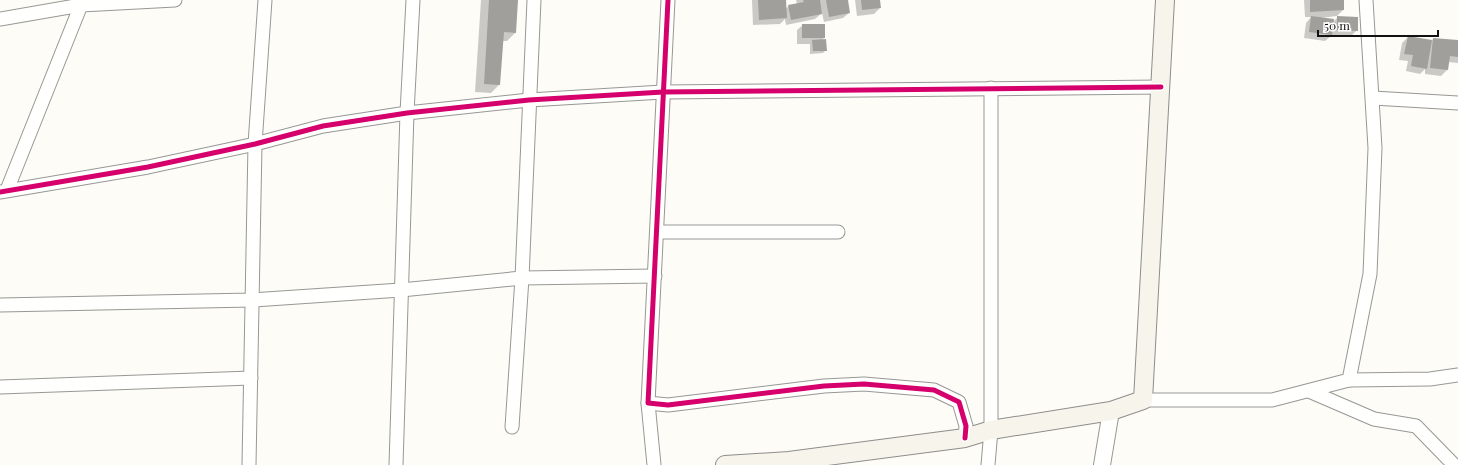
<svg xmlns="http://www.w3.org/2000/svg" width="1458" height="465" font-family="'Playfair Display',serif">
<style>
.shadow{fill:#0003}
.building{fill:#a19f9c}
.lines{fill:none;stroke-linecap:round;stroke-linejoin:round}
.minor-casing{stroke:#979795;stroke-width:15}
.tertiary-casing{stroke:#979795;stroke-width:18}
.secondary-casing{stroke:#8e8d8b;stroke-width:20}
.minor{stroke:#fffffe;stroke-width:13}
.tertiary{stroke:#fffffe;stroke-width:16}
.secondary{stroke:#f6f4eb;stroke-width:18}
.cycleway-casing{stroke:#fff;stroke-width:8}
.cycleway{stroke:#d6006c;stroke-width:5}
</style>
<rect width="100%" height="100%" fill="#fdfcf7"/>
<g class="shadow">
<polygon points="481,0 517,0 515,33 507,41 502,41 499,85 491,93 475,92"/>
<polygon points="752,0 785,0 785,9 789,6 797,4 796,0 847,0 849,13 843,18 824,22 822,13 815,19 786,25 785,19 780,24 753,25"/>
<polygon points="855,0 879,0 880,8 874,14 857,16"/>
<polygon points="1304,0 1343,0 1343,10 1337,16 1320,18 1333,22 1338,17 1357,30 1351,36 1331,36 1325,41 1304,38 1306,23 1311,17 1305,17"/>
<polygon points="803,25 824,38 822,40 826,50 823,53 810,54 810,44 797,44 797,30"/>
<polygon points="1408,37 1431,41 1434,39 1458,41 1458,63 1448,62 1447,70 1441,76 1425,74 1425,69 1420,74 1406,71 1408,61 1399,60 1402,43"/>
</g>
<g class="building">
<polygon points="489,0 518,0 516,33 504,32 500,85 484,84"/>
<polygon points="758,0 786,0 787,18 759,20"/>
<polygon points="803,0 820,0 822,14 791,20 788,5 804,2"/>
<polygon points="826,0 848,0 850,13 829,17"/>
<polygon points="861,0 880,0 881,8 862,10"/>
<polygon points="1310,0 1344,0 1344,10 1310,12"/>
<polygon points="1311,16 1334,19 1332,35 1309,32"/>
<polygon points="1337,16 1358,17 1358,31 1337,30"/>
<rect x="802" y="24" width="23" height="14"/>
<polygon points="1408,36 1432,40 1427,69 1411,66 1413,55 1404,54"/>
<polygon points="1433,38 1458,40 1458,57 1450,56 1448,70 1430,68"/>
<polygon points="826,39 827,51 813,51 812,40"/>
</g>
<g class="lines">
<defs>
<g id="minor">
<polyline points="668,0 648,403 668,405 824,386 864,384 934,390 959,402 966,426 965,438"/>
<polyline points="0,19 81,5 175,0"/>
<polyline points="1373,98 1458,103"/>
<polyline points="7,190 83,0"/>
<polyline points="0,192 148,167 255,144 323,126 407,113 529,100 663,92 1161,87"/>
<polyline points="657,232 838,232"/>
<polyline points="0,305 252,300 401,290 522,278 655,276"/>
<polyline points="1349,380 1370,274 1375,148 1366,0"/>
<polyline points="0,387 251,378"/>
<polyline points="1309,391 1374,419 1416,426 1454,465"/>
<polyline points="1143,400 1272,400 1349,380 1430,379 1458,375"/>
<polyline points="648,403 654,465"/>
<polyline points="512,427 522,278 534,0"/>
<polyline points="249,465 255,144 265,0"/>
<polyline points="396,465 407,113 413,0"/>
<polyline points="988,465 991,430 991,88"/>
</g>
<polyline id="tertiary" points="1102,465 1111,411"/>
<polyline id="secondary" points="725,465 789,461 965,438 991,430 1111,411 1143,400 1165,0"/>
</defs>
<use href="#minor" class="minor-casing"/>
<use href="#tertiary" class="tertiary-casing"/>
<use href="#secondary" class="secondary-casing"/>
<use href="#minor" class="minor"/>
<use href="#tertiary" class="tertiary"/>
<use href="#secondary" class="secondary"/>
<defs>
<g id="cycleway">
<polyline points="668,0 648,403 668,405 824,386 864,384 934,390 959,402 966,426 965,438"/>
<polyline points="0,192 148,167 255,144 323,126 407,113 529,100 663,92 1161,87"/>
</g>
</defs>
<use href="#cycleway" class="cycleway-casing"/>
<use href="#cycleway" class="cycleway"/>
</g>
<path d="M1318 30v6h120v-6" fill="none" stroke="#111111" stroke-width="2"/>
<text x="1324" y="30" font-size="12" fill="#111111" stroke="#ffffff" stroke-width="3" paint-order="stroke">50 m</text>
</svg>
